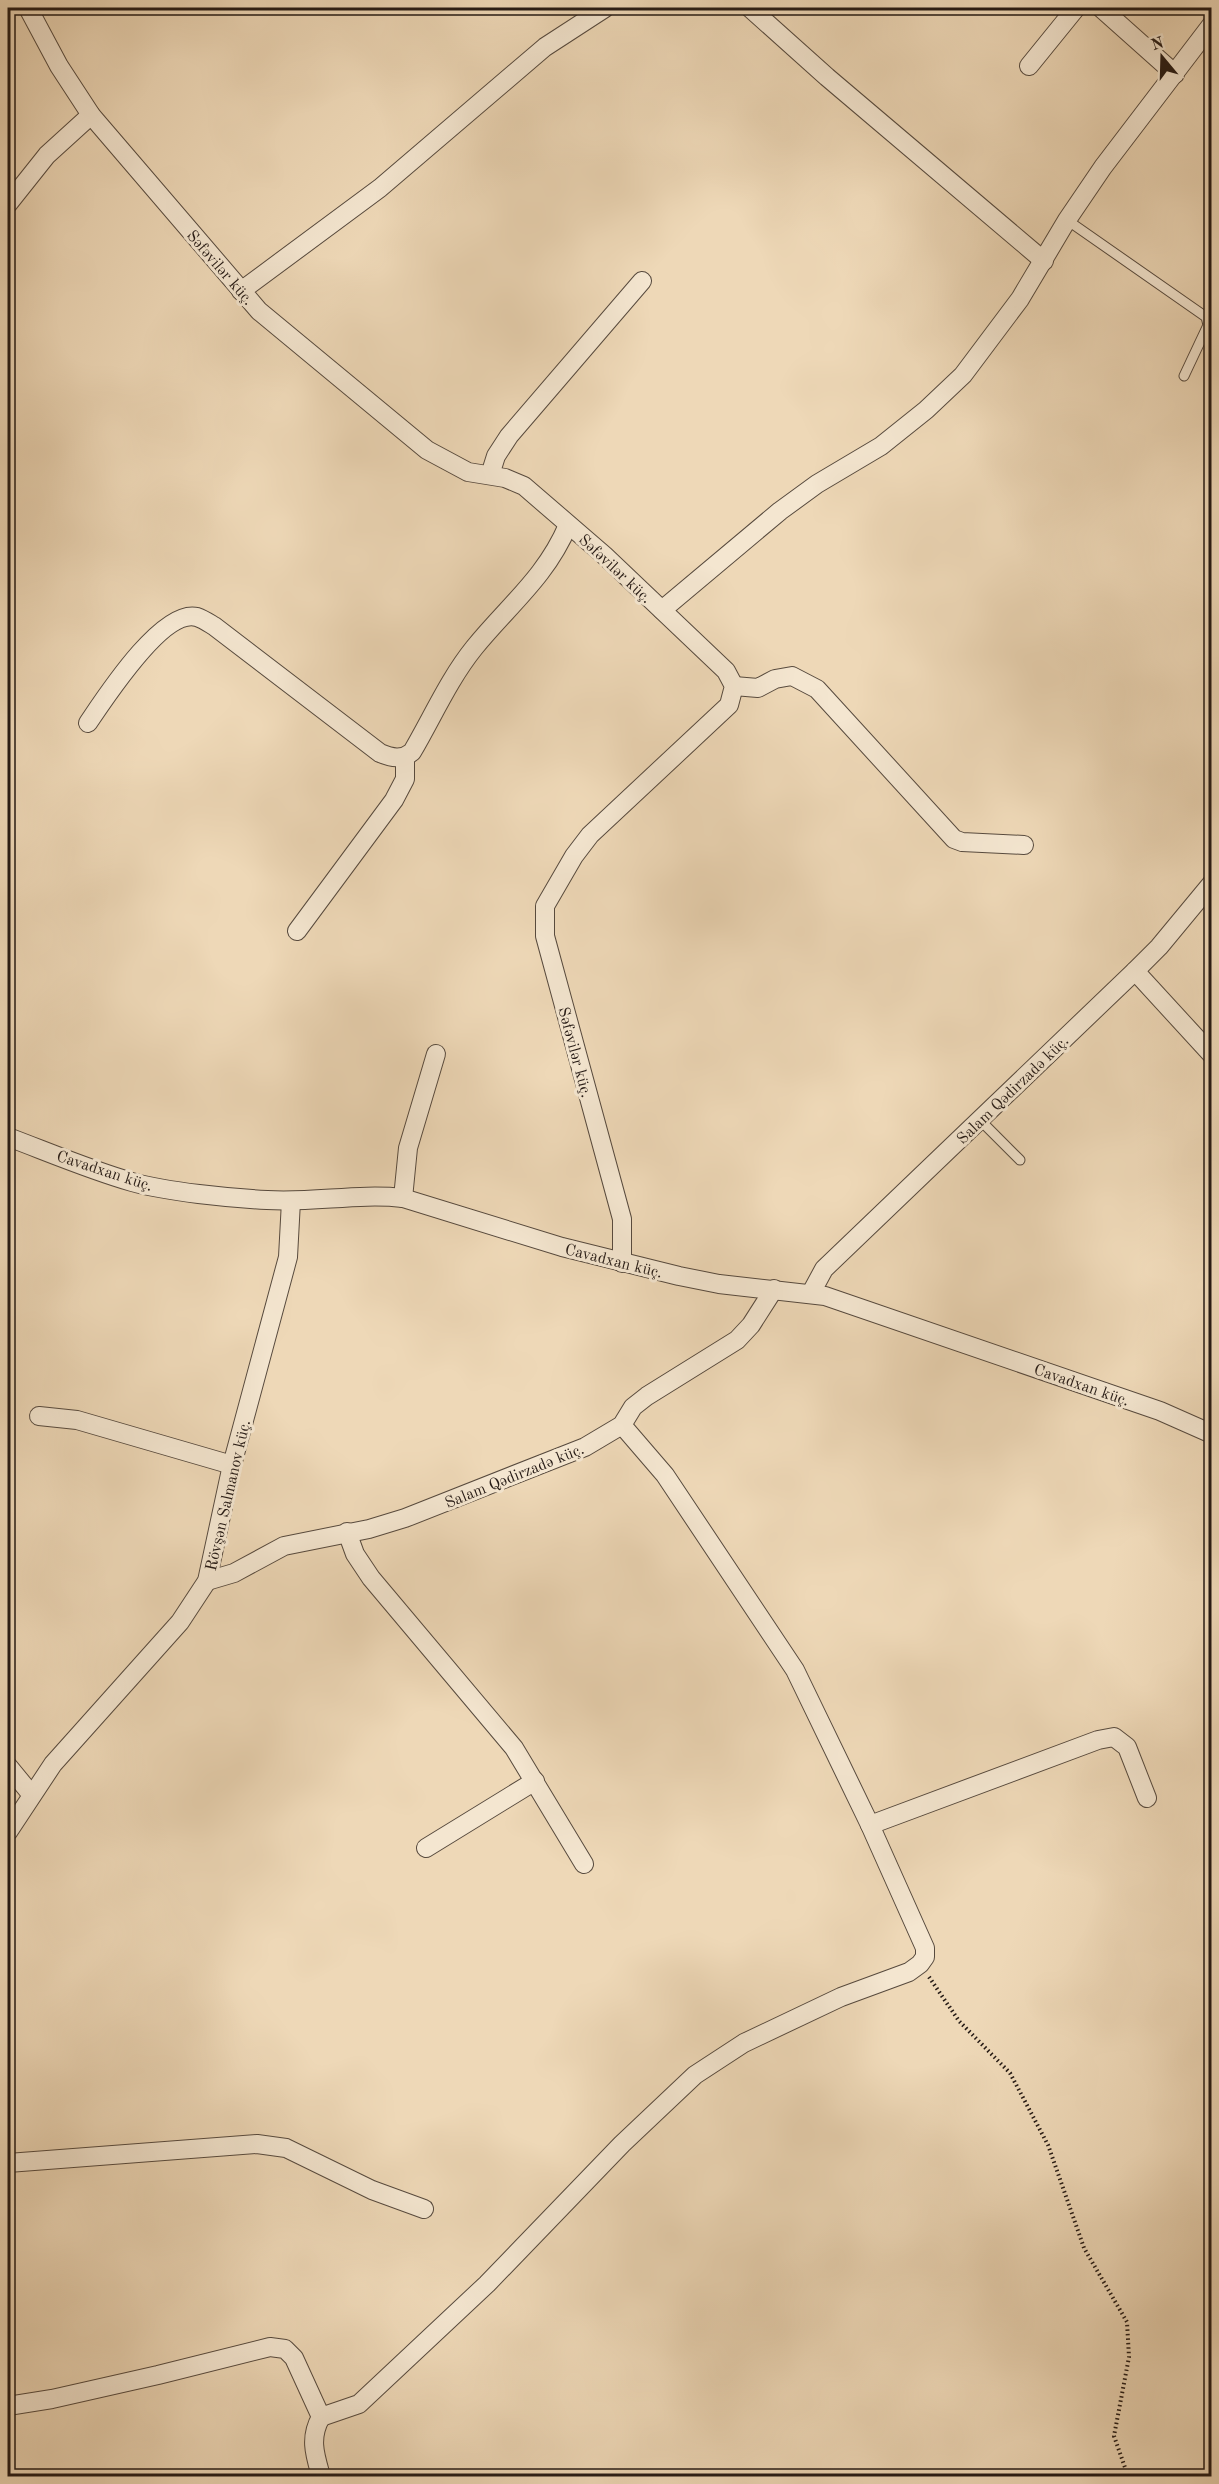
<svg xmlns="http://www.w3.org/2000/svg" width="1219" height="2484" font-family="'Old Standard TT',serif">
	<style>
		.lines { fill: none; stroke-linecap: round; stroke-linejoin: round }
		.lane-casing { stroke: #574a3e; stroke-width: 11 }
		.street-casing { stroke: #574a3e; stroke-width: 20 }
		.path { stroke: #251a15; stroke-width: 4; stroke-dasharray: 1.5 3; stroke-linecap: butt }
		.lane { stroke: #f4e6d0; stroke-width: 9 }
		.street { stroke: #f4e6d0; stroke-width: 18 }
		.labels { text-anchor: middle; stroke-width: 6; stroke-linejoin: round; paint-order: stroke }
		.street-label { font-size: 16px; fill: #251a15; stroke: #f4e6d0 }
	</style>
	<rect width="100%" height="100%" fill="#eed8b7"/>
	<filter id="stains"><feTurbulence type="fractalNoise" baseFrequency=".00333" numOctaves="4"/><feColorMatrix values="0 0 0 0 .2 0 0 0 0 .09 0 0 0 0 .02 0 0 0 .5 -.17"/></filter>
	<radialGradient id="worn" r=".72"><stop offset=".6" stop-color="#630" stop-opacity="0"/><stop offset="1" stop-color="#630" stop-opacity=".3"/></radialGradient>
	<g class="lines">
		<defs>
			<g id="lane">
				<polyline points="1067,220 1206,317 1208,325 1184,376"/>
				<polyline points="980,1120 1020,1160"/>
			</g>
			<g id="street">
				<polyline points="28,8 59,66 91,115 259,311 427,450 468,472 505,478 524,486 604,555 726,671 734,686 729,705 590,835 574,856 545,906 545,936 622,1219 622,1263"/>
				<polyline points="750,8 827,77 1044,261"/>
				<polyline points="1101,8 1175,74"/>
				<polyline points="1029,66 1076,8"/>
				<polyline points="8,204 47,155 91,115"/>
				<polyline points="241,291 380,188 545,47 605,8"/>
				<polyline points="490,475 496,456 509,436 642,281"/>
				<polyline points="662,610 780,511 817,484 881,446 926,410 963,375 1020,299 1067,220 1103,167 1212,24"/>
				<polyline points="734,686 758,688 775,679 792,676 817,689 954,839 962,842 1024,845"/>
				<path d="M88 723C105 698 163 608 197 617 203 619 209 623 214 626L380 753C392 758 402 760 412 752 432 718 449 679 474 648 509 605 546 577 568 525"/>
				<polyline points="297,931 394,800 405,779 405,757"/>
				<polyline points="1135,971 1212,1055"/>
				<path d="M8 1137C48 1152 90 1170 132 1182 168 1192 229 1198 267 1200 313 1203 358 1193 403 1198L562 1247 679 1276 719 1284 825 1296 1160 1411 1212 1434"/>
				<polyline points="403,1198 408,1148 436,1054"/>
				<polyline points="811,1293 824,1269 1135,971 1159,947 1212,883"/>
				<polyline points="39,1416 77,1420 232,1465"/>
				<polyline points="347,1532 355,1554 371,1578 514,1748 584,1864"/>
				<polyline points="207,1581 234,1573 284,1546 369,1529 405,1518 585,1447 622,1425 633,1407 647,1396 737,1340 751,1325 774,1289"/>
				<polyline points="8,1766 31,1794"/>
				<polyline points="870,1825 1098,1740 1114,1737 1127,1747 1147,1798"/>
				<polyline points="8,1832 53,1764 180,1622 207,1581 232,1465 288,1257 291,1201"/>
				<polyline points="426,1848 535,1781"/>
				<polyline points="8,2163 257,2144 286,2148 372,2190 424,2209"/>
				<polyline points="8,2406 52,2399 158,2375 270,2347 285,2349 294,2358 321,2417 359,2404 487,2284 622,2144 695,2075 744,2043 841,1997 909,1972 920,1964 925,1957 925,1948 870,1825 795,1670 665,1475 622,1425"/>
				<path d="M321 2417C309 2438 315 2455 321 2476"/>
			</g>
		</defs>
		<use href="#lane" class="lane-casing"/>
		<use href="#street" class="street-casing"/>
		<polyline class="path" points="929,1977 959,2021 1010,2073 1048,2145 1084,2248 1127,2322 1129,2357 1114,2436 1128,2476"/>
		<use href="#lane" class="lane"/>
		<use href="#street" class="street"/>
	</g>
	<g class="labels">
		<g class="street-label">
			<text transform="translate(221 267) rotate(49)" y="6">Səfəvilər küç.</text>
			<text transform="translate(616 568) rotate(43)" y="6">Səfəvilər küç.</text>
			<text transform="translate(576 1052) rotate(75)" y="6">Səfəvilər küç.</text>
			<text transform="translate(1012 1089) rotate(-44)" y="6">Salam Qədirzadə küç.</text>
			<text transform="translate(105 1170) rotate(18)" y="6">Cavadxan küç.</text>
			<text transform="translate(614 1260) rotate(14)" y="6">Cavadxan küç.</text>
			<text transform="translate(1082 1384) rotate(19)" y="6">Cavadxan küç.</text>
			<text transform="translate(514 1475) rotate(-22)" y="6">Salam Qədirzadə küç.</text>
			<text transform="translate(227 1495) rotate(-77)" y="6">Rövşən Salmanov küç.</text>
		</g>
	</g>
	<rect width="1219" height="2484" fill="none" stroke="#eed8b7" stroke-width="30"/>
	<rect x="9" y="9" width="1201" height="2466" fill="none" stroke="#251a15" stroke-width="3"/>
	<rect x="15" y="15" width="1189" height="2454" fill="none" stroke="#251a15" stroke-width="1.5"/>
	<g transform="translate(1162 57) rotate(341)" stroke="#f4e6d0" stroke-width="4.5" paint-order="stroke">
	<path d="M0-4.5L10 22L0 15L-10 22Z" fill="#251a15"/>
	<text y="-9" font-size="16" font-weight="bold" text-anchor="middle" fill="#251a15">N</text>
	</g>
	<rect width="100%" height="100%" filter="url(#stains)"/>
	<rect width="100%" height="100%" fill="url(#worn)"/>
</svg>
